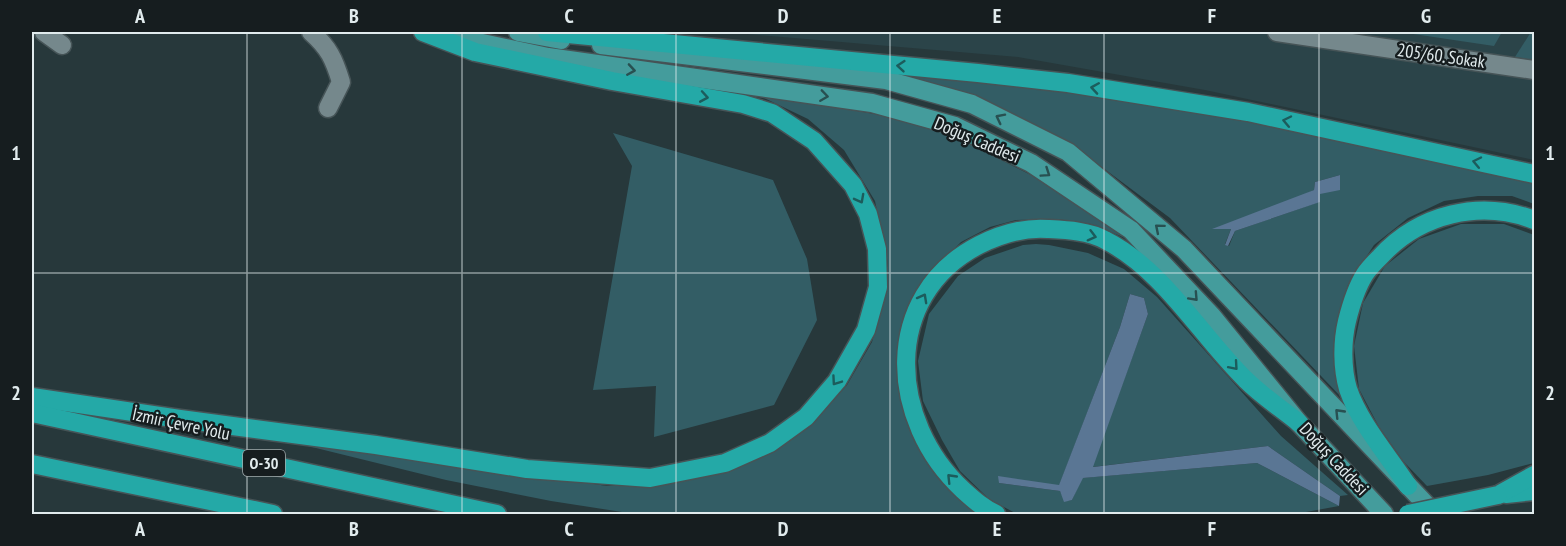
<svg xmlns="http://www.w3.org/2000/svg" width="1566" height="546" font-family="'PT Sans Narrow',sans-serif">
	<style>
		.built { fill: #2b4449 }
		.green { fill: #335d65; fill-rule: evenodd }
		.water { fill: #5a7694 }
		.lines { fill: none; stroke-linecap: round; stroke-linejoin: round }
		.minor-casing { stroke: #465457; stroke-width: 21 }
		.major-casing { stroke: #465457; stroke-width: 21 }
		.highway-casing { stroke: #465457; stroke-width: 21 }
		.minor { stroke: #75888c; stroke-width: 18 }
		.major { stroke: #449c9c; stroke-width: 18 }
		.highway { stroke: #24a9a7; stroke-width: 18 }
		.highway-bridge-casing { stroke: #465457; stroke-width: 21; stroke-linecap: butt }
		.highway-bridge { stroke: #24a9a7; stroke-width: 18 }
		.oneway { stroke: #1c5c5c }
		.oneway2 { stroke: #285051 }
		.grid { fill: none; stroke: #e1ebed; stroke-width: 1.5; stroke-opacity: 0.55 }
		.labels { text-anchor: middle; stroke-width: 5; stroke-linejoin: round; paint-order: stroke }
		.shield { fill: #161d1f; stroke: #a4adaf; stroke-width: 1.5 }
		.shield-label { font-size: 16px; font-weight: bold; fill: #e1ebed }
		.street-label { font-size: 18px; fill: #e1ebed; stroke: #161d1f }
		.neatline { fill: none; stroke: #e1ebed; stroke-width: 2 }
		.grid-label { font-size: 20px; text-anchor: middle; font-weight: bold; fill: #e1ebed }
	</style>
	<rect width="100%" height="100%" fill="#27383b"/>
	<polygon class="built" points="724,32 1534,32 1534,160 1205,90 1018,57"/>
	<g class="green">
		<polygon points="1400,32 1502,32 1494,46"/>
		<polygon points="1531,32 1534,32 1534,60 1515,57"/>
		<path d="M891 73 1072 91 1226 115 1534 183V204L1512 196H1478L1444 201 1408 218 1374 245 1348 285 1338 324 1343 399 1170 218 1071 144ZM1340 175 1319 194V202L1235 231 1229 246 1225 244 1231 229 1314 190 1315 182Z"/>
		<polygon points="756,94 928,123 1041,180 1104,218 1123,237 1091,224 1057,219 1016,220 990,227 961,242 929,274 905,319 910,424 985,514 635,514 551,501 446,480 255,433 607,486 672,483 744,464 810,426 847,385 872,342 888,288 888,263 875,201 844,150 808,119"/>
		<polygon points="613,133 773,180 807,259 817,320 774,405 654,437 656,386 593,390 632,166"/>
		<polygon points="1461,224 1504,224 1534,235 1534,463 1488,475 1427,486 1403,461 1379,427 1359,389 1354,346 1363,303 1385,266 1419,239"/>
		<polygon points="1036,244 1049,245 1088,253 1124,269 1157,297 1281,436 1348,495 1340,496 1268,446 1092,467 1148,314 1144,298 1130,294 1120,327 1059,486 999,477 999,483 1060,491 1065,501 1072,500 1082,478 1257,463 1339,506 1295,514 1017,514 989,499 960,471 942,440 923,401 918,361 929,314 958,276 985,258 1023,245"/>
	</g>
	<g class="water">
		<polygon points="1340,175 1340,190 1320,194 1320,202 1235,231 1228,246 1225,245 1231,229 1212,229 1314,190 1315,182"/>
		<polygon points="1130,294 1144,298 1148,314 1093,467 1268,446 1340,496 1339,506 1257,463 1083,478 1072,500 1064,502 1060,491 999,483 998,476 1059,485 1120,327"/>
	</g>
	<g class="lines">
		<defs>
			<g id="minor">
				<polyline points="44,32 62,45"/>
				<path d="M311 32C329 48 334 59 341 82L328 108"/>
				<polyline points="1277,32 1534,70"/>
			</g>
			<g id="major">
				<polyline points="518,32 561,40"/>
				<polyline points="445,35 548,57 872,103 955,126 1031,163 1131,230 1212,316 1299,423 1384,514"/>
				<polyline points="601,45 886,80 972,104 1068,152 1184,249 1435,514"/>
			</g>
			<g id="highway">
				<polyline points="547,32 978,73 1068,83 1248,112 1534,174"/>
				<polyline points="32,397 180,419 376,445 527,469 650,478 725,463 770,443 806,417 837,381 866,330 878,287 877,249 868,214 853,185 814,141 772,113 743,104 612,81 475,52 423,32"/>
				<polyline points="32,413 497,514"/>
				<polyline points="32,464 273,514"/>
				<path d="M1408 486C1388 455 1360 424 1348 389 1342 368 1342 342 1347 321 1351 305 1356 288 1365 274 1369 268 1375 262 1380 257 1419 214 1480 199 1534 220"/>
				<polyline points="1506,494 1534,491"/>
				<polyline points="1498,495 1534,475"/>
				<path d="M996 514C983 508 974 500 963 490 889 422 880 296 979 245 1001 234 1023 227 1048 229 1067 230 1089 231 1105 240 1164 270 1200 335 1246 380 1262 396 1282 409 1299 423"/>
			</g>
		</defs>
		<use href="#minor" class="minor-casing"/>
		<use href="#major" class="major-casing"/>
		<use href="#highway" class="highway-casing"/>
		<use href="#minor" class="minor"/>
		<use href="#major" class="major"/>
		<use href="#highway" class="highway"/>
		<defs>
			<polyline id="highway-bridge" points="1408,514 1498,495"/>
		</defs>
		<use href="#highway-bridge" class="highway-bridge-casing"/>
		<use href="#highway-bridge" class="highway-bridge"/>
	</g>
	<defs><path id="oneway-chevron" d="M-2-3.5L2.5 0L-2 3.5" fill="none" stroke-width="1.6" stroke-linecap="round" stroke-linejoin="round" transform="scale(1.5)"/></defs>
	<g class="oneway">
		<use href="#oneway-chevron" transform="translate(901 66) rotate(-175)"/>
		<use href="#oneway-chevron" transform="translate(1095 88) rotate(-171)"/>
		<use href="#oneway-chevron" transform="translate(704 97) rotate(10)"/>
		<use href="#oneway-chevron" transform="translate(1287 121) rotate(-168)"/>
		<use href="#oneway-chevron" transform="translate(1477 162) rotate(-168)"/>
		<use href="#oneway-chevron" transform="translate(860 199) rotate(62)"/>
		<use href="#oneway-chevron" transform="translate(1092 236) rotate(15)"/>
		<use href="#oneway-chevron" transform="translate(923 298) rotate(-61)"/>
		<use href="#oneway-chevron" transform="translate(1234 366) rotate(49)"/>
		<use href="#oneway-chevron" transform="translate(836 381) rotate(125)"/>
		<use href="#oneway-chevron" transform="translate(951 478) rotate(-134)"/>
	</g>
	<g class="oneway2">
		<use href="#oneway-chevron" transform="translate(631 70) rotate(9)"/>
		<use href="#oneway-chevron" transform="translate(824 96) rotate(8)"/>
		<use href="#oneway-chevron" transform="translate(1000 118) rotate(-153)"/>
		<use href="#oneway-chevron" transform="translate(1046 173) rotate(34)"/>
		<use href="#oneway-chevron" transform="translate(1159 228) rotate(-140)"/>
		<use href="#oneway-chevron" transform="translate(1194 297) rotate(47)"/>
		<use href="#oneway-chevron" transform="translate(1339 413) rotate(-134)"/>
	</g>
	<path class="grid" d="M247 32V514M462 32V514M676 32V514M890 32V514M1104 32V514M1319 32V514M32 273H1534"/>
	<g class="labels">
		<rect class="shield" x="243" y="450" width="42" height="26" rx="4.5"/>
		<g class="shield-label">
			<text x="264" y="469">O-30</text>
		</g>
		<g class="street-label">
			<text transform="translate(1441 56) rotate(8)" y="6">205/60. Sokak</text>
			<text transform="translate(977 140) rotate(23)" y="6">Doğuş Caddesi</text>
			<text transform="translate(181 424) rotate(12)" y="6">İzmir Çevre Yolu</text>
			<text transform="translate(1334 459) rotate(47)" y="6">Doğuş Caddesi</text>
		</g>
	</g>
	<rect width="1566" height="546" fill="none" stroke="#161d1f" stroke-width="66"/>
	<rect x="33" y="33" width="1500" height="480" class="neatline"/>
	<g class="grid-label">
		<text x="140" y="23">A</text>
		<text x="354" y="23">B</text>
		<text x="569" y="23">C</text>
		<text x="783" y="23">D</text>
		<text x="997" y="23">E</text>
		<text x="1212" y="23">F</text>
		<text x="1426" y="23">G</text>
		<text x="16" y="160">1</text>
		<text x="1550" y="160">1</text>
		<text x="16" y="400">2</text>
		<text x="1550" y="400">2</text>
		<text x="140" y="536">A</text>
		<text x="354" y="536">B</text>
		<text x="569" y="536">C</text>
		<text x="783" y="536">D</text>
		<text x="997" y="536">E</text>
		<text x="1212" y="536">F</text>
		<text x="1426" y="536">G</text>
	</g>
</svg>
